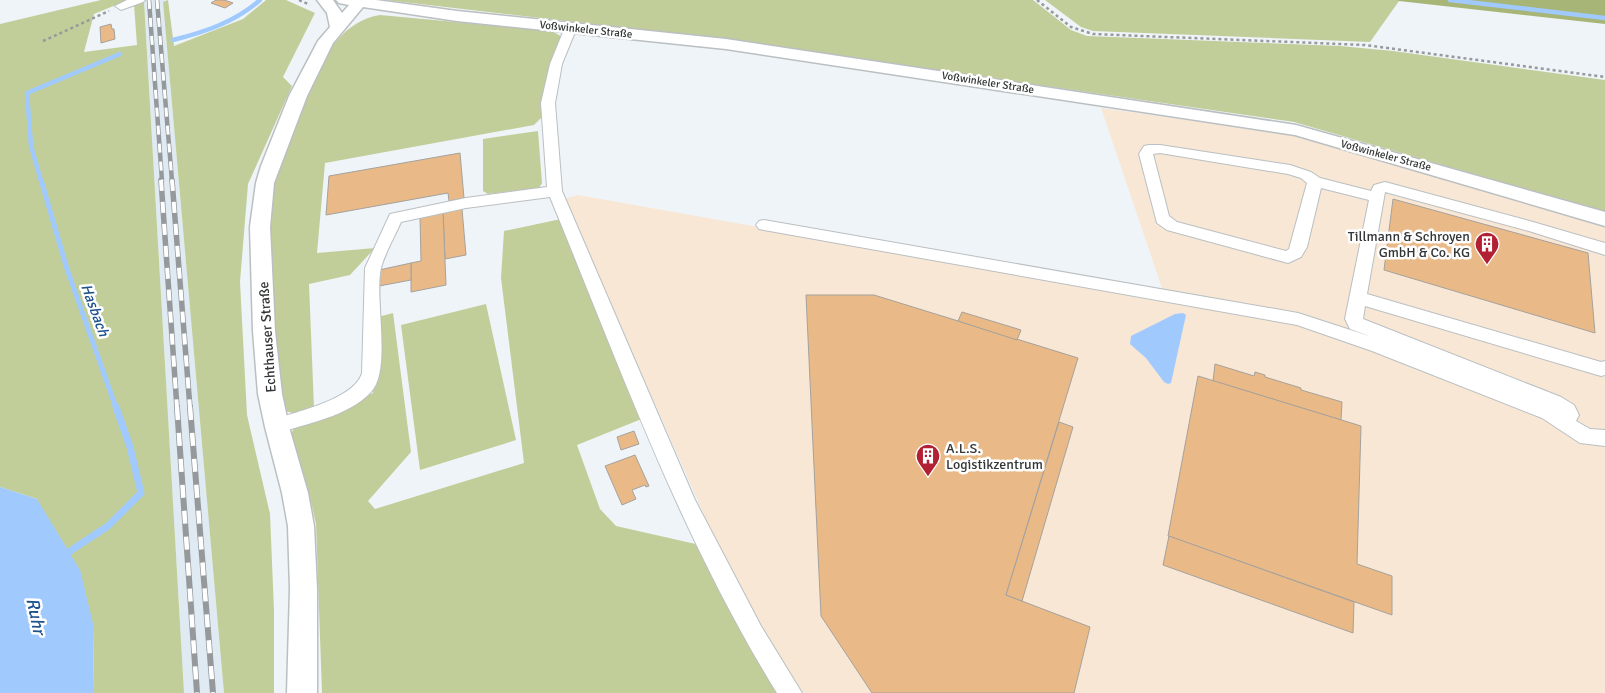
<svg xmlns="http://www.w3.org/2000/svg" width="1605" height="693" font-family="Signika,sans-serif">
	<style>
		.industrial { fill: #f7e7d4 }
		.built { fill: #dfeaf3 }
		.green { fill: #c1ce99 }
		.forest { fill: #a7b577 }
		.water { fill: #a0cafe }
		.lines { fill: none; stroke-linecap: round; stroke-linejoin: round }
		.stream-far2 { stroke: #a0cafe; stroke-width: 4.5 }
		.stream-far1 { stroke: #a0cafe; stroke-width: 5 }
		.stream { stroke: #a0cafe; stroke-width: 7 }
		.building { fill: #e9ba87; stroke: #a5a19d }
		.minor-casing { stroke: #babfc2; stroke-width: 2 }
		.major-casing { stroke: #babfc2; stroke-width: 3 }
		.path { stroke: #969a9d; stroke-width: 2.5; stroke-dasharray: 3 3; stroke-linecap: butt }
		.minor { fill: #fff; fill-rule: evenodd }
		.major { fill: #fff; fill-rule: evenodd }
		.rail-far2-casing { stroke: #95999b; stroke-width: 4.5 }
		.rail-far1-casing { stroke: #95999b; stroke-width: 5.5 }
		.rail-casing { stroke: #95999b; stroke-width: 6 }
		.rail-far2 { stroke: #fff; stroke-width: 3; stroke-dasharray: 9; stroke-linecap: butt }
		.rail-far1 { stroke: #fff; stroke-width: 4; stroke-dasharray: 11; stroke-linecap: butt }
		.rail { stroke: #fff; stroke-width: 4.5; stroke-dasharray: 13; stroke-linecap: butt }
		.labels { text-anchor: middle; stroke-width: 5; stroke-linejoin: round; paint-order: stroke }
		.far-street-label { font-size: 11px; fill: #333536; stroke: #fff }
		.poi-label { font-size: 14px; fill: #333536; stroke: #fff; text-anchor: end }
		.street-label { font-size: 14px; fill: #333536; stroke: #fff }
		.water-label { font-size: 15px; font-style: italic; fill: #1d528f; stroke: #fff }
		.near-water-label { font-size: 18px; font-style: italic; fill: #1d528f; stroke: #fff }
	</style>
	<rect width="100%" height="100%" fill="#eff4f8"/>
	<polygon class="industrial" points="1101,108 1295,135 1605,227 1605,693 800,693 762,632 721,553 564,199 578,195 1301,323 1400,350 1309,316 1163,291"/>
	<polygon class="built" points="144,0 168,0 163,2 224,693 184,693"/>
	<g class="green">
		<polygon points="101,0 128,0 94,14 84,52 137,45 134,5 144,1 184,693 93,693 94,628 37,499 0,487 0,24"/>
		<polygon points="168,0 174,46 243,19 266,0 286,0 315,13 283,77 292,86 248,184 240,282 247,415 270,514 274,611 274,693 224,693 163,2"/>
		<polygon points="385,0 1033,0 1071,30 1087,36 1340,46 1393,51 1605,80 1605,212 1294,122 721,39"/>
		<polygon points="1045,0 1395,0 1399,1 1370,42 1093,31 1081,27"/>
		<path d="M380 15 552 31 562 37 546 113 534 125 325 163 317 253 375 248 350 275 309 284 314 408C303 412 295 416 284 410 278 353 271 297 271 240 271 214 271 189 277 164 283 141 301 108 311 84 324 54 345 20 380 15Z"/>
		<polygon points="538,131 542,183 539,188 488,194 483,191 483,139"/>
		<polygon points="561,219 644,418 577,445 600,509 616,526 700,545 782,693 322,693 316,524 307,485 292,439 291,434 295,426 373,393 374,318 393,313 411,452 368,501 375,509 524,463 501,278 504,231"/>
		<polygon points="486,304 516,440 420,470 401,325"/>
	</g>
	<polygon class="forest" points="1395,0 1605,0 1605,24 1399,1"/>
	<g class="water">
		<polygon points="1183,313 1186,315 1171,383 1168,384 1164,382 1146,358 1130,344 1131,336 1175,314"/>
		<polygon points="0,487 37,499 80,570 94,628 93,693 0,693"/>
	</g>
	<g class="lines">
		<g class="stream-far2">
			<polyline points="1450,0 1605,18"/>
			<path d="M173 40C205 32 235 22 260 0"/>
			<polyline points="41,181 31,146 27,93 120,54"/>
		</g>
		<polyline class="stream-far1" points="41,180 67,269 116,408"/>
		<polyline class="stream" points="64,555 108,526 141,493 130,447 116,407"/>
	</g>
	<g class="building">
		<polygon points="216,0 224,0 233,3 225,8 211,3"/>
		<polygon points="111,24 112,29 114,29 115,39 101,43 100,27"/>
		<polygon points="460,153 464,198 449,201 448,193 326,215 329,176"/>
		<polygon points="1393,199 1588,253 1595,333 1384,270"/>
		<polygon points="462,209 466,255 445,259 443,212"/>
		<polygon points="443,212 446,285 411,292 411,263 421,261 420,217"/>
		<polygon points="411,263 411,280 379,286 379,270"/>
		<polygon points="806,295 874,295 1078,358 1006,595 1090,627 1074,693 872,693 821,616"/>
		<polygon points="962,312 1021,330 1017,340 958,321"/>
		<polygon points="1215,364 1254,376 1255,372 1265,375 1265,377 1301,388 1301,390 1342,402 1341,420 1213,381"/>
		<polygon points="1198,376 1361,426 1357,564 1392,576 1392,615 1168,536"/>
		<polygon points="1059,422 1073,427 1022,601 1006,595"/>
		<polygon points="634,431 639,444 621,450 617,437"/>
		<polygon points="635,455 649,486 646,487 645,485 632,490 636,499 622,505 605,466"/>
		<polygon points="1169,536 1354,602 1353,633 1163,565"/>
	</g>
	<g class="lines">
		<defs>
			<g id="minor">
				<polygon points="127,0 145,0 143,2 121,10 115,6"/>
				<path d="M571 23 577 27 562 64 555 103 562 191 695 500 761 626 802 693H777C681 538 619 365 550 197L466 208 401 222C395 236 385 253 381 268 374 298 392 370 371 392 348 417 306 423 276 434L269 431 267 426 269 421C294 412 354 400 362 373L365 268 390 214 466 198 547 187 541 103 550 64 565 27Z"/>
				<path d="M1149 145H1160L1290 165 1311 172 1320 178 1371 191 1374 185 1385 182 1533 222 1605 243V255L1529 231 1385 192 1367 294 1601 362 1605 361V375L1601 376 1365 306 1363 319 1561 397 1574 405 1579 415 1576 421 1590 429 1605 430V446L1580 443 1542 418 1372 351 1297 325 764 230 759 229 756 225 759 221 764 220 1298 313 1372 337 1350 329 1345 319 1369 200 1321 188 1307 247 1301 257 1288 263 1167 230 1157 223 1139 154 1144 146ZM1160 153 1288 174 1301 178 1307 183 1289 249 1286 251 1177 222 1169 216 1153 154Z"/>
			</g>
			<polygon id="major" points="317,0 333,0 342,13 349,5 339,3 336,0 376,0 457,11 726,39 1296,125 1605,212 1605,226 1295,135 726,49 457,21 363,7 333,43 307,96 274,183 270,227 275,331 282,394 289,427 308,493 314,526 317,589 317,693 287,693 290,589 288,526 282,493 265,427 258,394 253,331 250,227 256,183 261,166 289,96 318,41 330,27 327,13"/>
		</defs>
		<use href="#minor" class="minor-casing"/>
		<use href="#major" class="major-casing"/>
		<g class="path">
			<polyline points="299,0 310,5"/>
			<polyline points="1037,0 1071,27 1093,34 1365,45 1605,77"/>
			<polyline points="43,41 109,11"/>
		</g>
		<use href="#minor" class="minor"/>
		<use href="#major" class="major"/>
		<defs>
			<g id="rail-far2">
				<polyline points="149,0 162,181"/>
				<polyline points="157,0 172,181"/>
			</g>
			<g id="rail-far1">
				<polyline points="161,180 177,408"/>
				<polyline points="172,180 190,408"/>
			</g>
			<g id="rail">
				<polyline points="177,407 197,693"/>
				<polyline points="190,407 213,693"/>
			</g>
		</defs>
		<use href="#rail-far2" class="rail-far2-casing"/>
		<use href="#rail-far1" class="rail-far1-casing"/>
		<use href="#rail" class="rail-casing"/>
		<use href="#rail-far2" class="rail-far2"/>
		<use href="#rail-far1" class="rail-far1"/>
		<use href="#rail" class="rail"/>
	</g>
	<defs>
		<symbol id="building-pin" viewBox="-11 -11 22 30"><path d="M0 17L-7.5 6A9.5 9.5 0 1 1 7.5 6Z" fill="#b22034" stroke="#fff"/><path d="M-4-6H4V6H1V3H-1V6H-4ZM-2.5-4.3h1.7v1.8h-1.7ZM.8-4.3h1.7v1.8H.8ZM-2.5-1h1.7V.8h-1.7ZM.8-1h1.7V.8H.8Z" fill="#fff"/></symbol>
	</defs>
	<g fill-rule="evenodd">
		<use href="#building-pin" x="1473" y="230" width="28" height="38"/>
		<use href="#building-pin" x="914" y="442" width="28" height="38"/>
	</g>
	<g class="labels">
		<g class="far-street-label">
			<text transform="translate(586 29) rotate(6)" y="4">Voßwinkeler Straße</text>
			<text transform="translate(988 82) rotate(9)" y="4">Voßwinkeler Straße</text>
			<text transform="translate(1386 155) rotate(15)" y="4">Voßwinkeler Straße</text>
		</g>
		<g class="poi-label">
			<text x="1470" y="241">Tillmann &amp; Schroyen<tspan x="1470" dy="16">GmbH &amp; Co. KG</tspan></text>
			<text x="946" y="453" text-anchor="start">A.L.S.<tspan x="946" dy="16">Logistikzentrum</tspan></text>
		</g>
		<g class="street-label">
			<text transform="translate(267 337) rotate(-94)" y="5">Echthauser Straße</text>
		</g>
		<g class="water-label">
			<text transform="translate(95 310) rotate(70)" y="5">Hasbach</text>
		</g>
		<g class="near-water-label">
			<text transform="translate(36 616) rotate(78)" y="6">Ruhr</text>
		</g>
	</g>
</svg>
